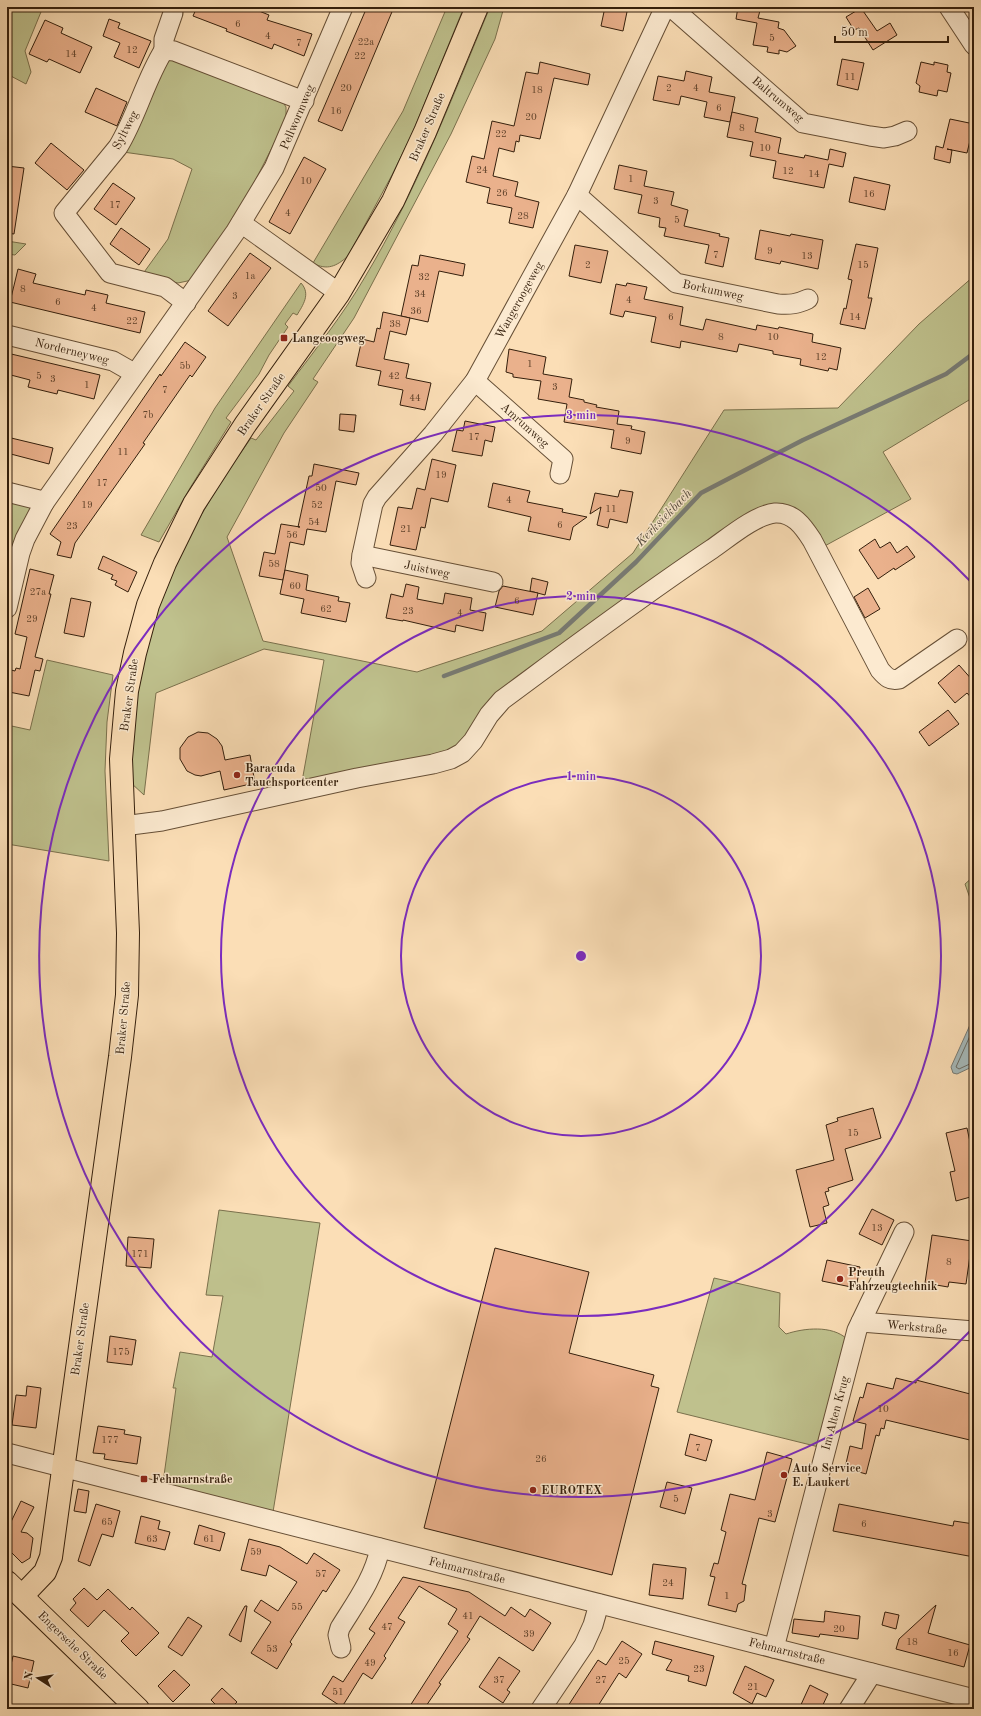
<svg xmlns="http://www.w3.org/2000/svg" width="981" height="1716" font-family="'Old Standard TT',serif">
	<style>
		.green { fill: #bfc18d; stroke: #7a704c }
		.water { fill: #a5b9ba; stroke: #787b74 }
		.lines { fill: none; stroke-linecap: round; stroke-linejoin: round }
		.shore { stroke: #6c6c63; stroke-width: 1 }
		.stream { stroke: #787b74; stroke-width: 4.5 }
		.building { fill: #eab18c; stroke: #341f0c }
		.minor-casing { stroke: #664f36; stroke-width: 21 }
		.major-casing { stroke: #341f0c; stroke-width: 24 }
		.minor { stroke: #fcead0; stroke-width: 19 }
		.major { stroke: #fbdeb6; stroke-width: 22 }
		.ring { fill: none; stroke: #7b2cbf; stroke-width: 2 }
		.poi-dot { fill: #8f2418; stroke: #fcead0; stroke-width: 1.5 }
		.labels { text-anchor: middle; stroke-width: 3; stroke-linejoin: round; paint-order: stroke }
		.number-label { font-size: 10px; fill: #62442c }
		.street-label { font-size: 12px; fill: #341f0c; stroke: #fcead0 }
		.poi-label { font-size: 12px; font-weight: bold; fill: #341f0c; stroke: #fcead0; text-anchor: start }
		.water-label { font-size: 13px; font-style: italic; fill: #564d40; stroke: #fcead0 }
		.centre { fill: #7b2cbf; stroke: #fcead0; stroke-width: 2 }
		.ring-label { font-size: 12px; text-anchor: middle; font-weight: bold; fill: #7b2cbf; stroke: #fcead0; stroke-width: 3; stroke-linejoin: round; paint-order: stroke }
	</style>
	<rect width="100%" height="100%" fill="#fbdeb6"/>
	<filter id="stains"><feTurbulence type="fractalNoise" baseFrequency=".005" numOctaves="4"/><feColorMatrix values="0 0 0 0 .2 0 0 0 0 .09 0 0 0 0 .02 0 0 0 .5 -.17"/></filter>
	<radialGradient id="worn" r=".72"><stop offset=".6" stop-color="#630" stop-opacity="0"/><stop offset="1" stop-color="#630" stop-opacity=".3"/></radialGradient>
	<g class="green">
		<polygon points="7,7 43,7 25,51 31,72 26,84 7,74"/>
		<path d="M447 7H464L412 134 392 175 348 256C337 266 327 271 313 263L403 111Z"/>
		<path d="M490 7H504L495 39 451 134 354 318 313 379 318 382 284 433 227 537 263 641 417 672 542 631 633 553 724 410 838 408 919 324 974 276V397L883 452 911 499 821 548 773 511 500 697 460 748 301 787 324 660 264 649 156 693 144 795 130 782 136 693 160 598 188 537 224 477 251 438 256 440 294 391 288 386C315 350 343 315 365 277 416 192 452 98 490 7Z"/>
		<polygon points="174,58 281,99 286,107 286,120 255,181 218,245 192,280 178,283 142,275 168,239 192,169 173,159 123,152 161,65"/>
		<polygon points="7,241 26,244 15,255 7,254"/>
		<path d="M301 283C311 294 303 305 297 315L293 313 285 324 288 327 269 355 259 374 226 418 231 422 190 488 159 542 141 535 215 408Z"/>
		<polygon points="7,497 27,502 31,512 7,567"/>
		<polygon points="47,660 113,675 107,722 105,771 109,861 7,844 7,725 30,730"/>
		<polygon points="974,876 974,899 971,901 965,884"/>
		<polygon points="219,1210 320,1223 273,1512 163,1483 176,1388 173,1388 180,1352 212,1357 223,1296 206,1295"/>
		<path d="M714 1278 780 1293 779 1327 786 1334C804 1328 832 1325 847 1339L819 1447 677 1412Z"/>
	</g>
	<polygon class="water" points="974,1016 974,1066 957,1074 953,1073 951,1067"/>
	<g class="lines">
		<polyline class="shore" points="974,1027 956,1067 959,1069 974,1062"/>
		<polyline class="stream" points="444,676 559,633 636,562 701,493 803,440 946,374 974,353"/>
	</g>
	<g class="building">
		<polygon points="197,7 249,7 269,15 267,20 312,34 304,56 274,44 272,49 226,31 227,29 193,16"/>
		<polygon points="367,7 394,7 342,131 318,121"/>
		<polygon points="605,7 628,7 623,31 601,26"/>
		<polygon points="738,7 761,7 758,18 779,22 778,28 784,30 796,46 787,52 779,50 779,54 767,52 768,47 753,45 757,23 736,19"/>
		<polygon points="861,8 877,31 890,23 897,35 873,50 859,28 854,30 846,17"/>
		<polygon points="109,19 120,23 118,28 151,41 139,68 114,57 120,43 103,36"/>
		<polygon points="45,20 63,28 61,33 92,47 80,73 49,59 47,62 29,54"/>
		<polygon points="842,59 864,63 858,90 837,85"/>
		<polygon points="540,62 590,74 588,85 554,78 540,139 520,135 519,142 516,141 514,152 499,148 493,176 518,182 515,196 539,202 533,228 509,223 512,208 487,203 490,188 466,182 472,156 484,159 492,121 514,126 526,72 538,74"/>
		<polygon points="921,62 934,65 934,62 948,65 947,72 951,73 947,92 938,90 937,96 919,92 920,86 916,83"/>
		<polygon points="686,71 712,77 709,92 735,97 730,122 704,117 707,102 681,96 679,105 653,100 658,76 684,81"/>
		<polygon points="96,88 127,102 117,126 85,112"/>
		<polygon points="732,112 758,118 755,132 781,138 778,153 804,158 805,155 828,160 830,149 846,153 843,167 829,164 824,188 773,178 776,161 750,156 753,142 727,137"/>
		<polygon points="950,119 974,124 967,153 947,149 952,150 950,163 934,159 936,146 943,148"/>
		<polygon points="51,143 84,170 67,190 35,163"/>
		<polygon points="304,157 326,169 290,234 269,222"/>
		<polygon points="619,165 647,171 644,186 674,192 671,205 688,210 684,226 720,234 719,236 729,238 723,267 705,263 709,245 664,236 666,228 659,227 660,218 638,213 642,195 614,189"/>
		<polygon points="7,166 24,168 14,234 7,233"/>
		<polygon points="854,177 890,185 885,210 849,202"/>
		<polygon points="113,183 135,198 116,225 94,209"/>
		<polygon points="121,228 150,249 139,265 110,244"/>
		<polygon points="760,230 790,236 791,234 823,240 818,269 781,261 780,264 755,259"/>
		<polygon points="856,244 878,248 868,298 872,298 865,329 840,324 844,308 846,309 852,280 848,279"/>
		<polygon points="575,245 608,251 601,283 569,276"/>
		<polygon points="250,253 271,268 228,326 208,311"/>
		<polygon points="420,255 465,264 463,276 439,271 428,322 401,316 412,265 418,266"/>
		<polygon points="18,269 36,274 33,283 85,295 86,290 108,295 106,303 145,312 140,333 10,302"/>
		<polygon points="627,283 647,287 644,299 683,307 680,325 703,330 706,319 756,330 757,325 778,329 779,327 813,334 812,342 841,348 837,370 829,368 828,371 800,365 801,359 773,354 773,351 739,344 737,352 681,341 680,348 651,342 656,317 625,311 623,317 610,314 616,284 626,286"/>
		<polygon points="383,312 410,318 406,335 390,331 384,359 409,364 406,378 431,383 425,410 400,405 403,390 378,385 381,371 356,366 362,339 374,342 377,328 380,329"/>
		<polygon points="185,342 206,357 192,377 190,375 143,443 145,444 75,543 71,558 57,555 61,542 50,534 160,374 161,376"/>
		<polygon points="509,349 546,357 543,374 572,379 569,397 584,400 584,402 597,405 596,407 619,411 617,424 632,426 631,429 645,432 641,454 611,448 614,430 564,422 567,404 538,399 541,381 513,377 513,374 506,372"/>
		<polygon points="7,353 100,375 94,399 58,390 57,394 28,387 30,380 7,374"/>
		<polygon points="340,414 356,415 354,432 339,430"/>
		<polygon points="465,421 495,427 492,442 485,440 482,456 452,451 457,430 463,431"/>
		<polygon points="7,437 53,448 49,464 7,453"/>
		<polygon points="432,459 456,465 448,502 431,498 425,528 421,527 416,550 390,545 398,507 412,509 417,488 425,490"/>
		<polygon points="314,464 359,473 356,485 336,481 326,532 307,529 304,545 290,542 283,580 259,576 264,552 275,554 281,524 300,527 298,527 309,476 312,476"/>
		<polygon points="493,483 530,491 527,502 563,509 562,512 587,517 573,527 570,540 528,531 531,517 488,507"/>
		<polygon points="620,490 633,492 627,523 610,519 608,528 597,525 601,507 590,514 595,493 618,497"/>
		<polygon points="875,539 880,548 890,542 897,553 907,546 915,557 895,570 894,568 878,579 859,550"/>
		<polygon points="103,556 137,572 128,592 115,585 117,581 111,579 113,575 98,569"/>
		<polygon points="30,569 54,575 49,594 51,594 35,657 43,659 40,671 35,670 29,696 9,692 10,688 7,687 7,669 15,671 16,668 20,669 27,637 15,634"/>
		<polygon points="285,570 308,575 306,590 339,597 338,601 350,603 346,622 301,613 304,599 280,594"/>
		<polygon points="532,578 548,582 545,595 530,591"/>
		<polygon points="406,584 419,587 417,599 443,604 445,593 472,598 470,610 486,613 483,631 456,625 455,632 403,620 403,621 386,618 391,594 403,597"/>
		<polygon points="503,586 538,593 533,615 495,607 499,591"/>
		<polygon points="868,588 880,609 865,618 854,597"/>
		<polygon points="71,598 91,602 84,637 64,633"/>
		<polygon points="959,665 974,682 974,701 967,693 955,703 938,683"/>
		<polygon points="948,710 959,724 929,746 919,732"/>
		<polygon points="198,732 208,733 217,739 222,746 225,760 250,755 255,783 224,790 220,771 201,776 195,775 187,771 180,759 180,748 188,737"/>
		<polygon points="873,1108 881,1138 845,1149 853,1180 828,1188 829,1191 825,1192 829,1205 823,1207 827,1223 810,1227 796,1170 834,1160 826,1125 838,1121 837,1118"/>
		<polygon points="967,1128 974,1161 974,1196 956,1201 950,1172 955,1171 946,1133"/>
		<polygon points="872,1209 894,1220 882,1245 859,1234"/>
		<polygon points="932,1235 972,1241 966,1284 949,1282 948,1287 925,1283"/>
		<polygon points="128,1237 154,1239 151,1268 126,1266"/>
		<polygon points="495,1248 589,1272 569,1353 654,1375 651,1386 659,1388 612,1575 424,1528"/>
		<polygon points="827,1260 860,1267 856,1288 822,1281"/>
		<polygon points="110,1336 136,1340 132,1365 107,1362"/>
		<polygon points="896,1378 916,1383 916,1380 974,1395 974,1441 886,1420 884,1429 881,1428 879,1436 876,1435 866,1474 845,1468 850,1446 862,1449 866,1424 853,1421 860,1397 863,1398 867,1383 893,1389"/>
		<polygon points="27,1386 41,1388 36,1428 12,1425 16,1395 26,1396"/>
		<polygon points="98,1426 125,1430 124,1434 141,1437 137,1464 104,1459 105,1454 93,1453"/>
		<polygon points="690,1434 712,1440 706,1461 685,1455"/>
		<polygon points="767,1452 792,1459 775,1522 759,1518 742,1584 746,1585 744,1601 738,1604 736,1612 708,1605 715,1577 710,1576 714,1563 718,1564 726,1532 721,1530 730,1494 755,1500"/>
		<polygon points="667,1482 692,1488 685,1514 660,1507"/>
		<polygon points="78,1489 89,1491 86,1513 74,1511"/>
		<polygon points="21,1501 34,1507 21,1532 27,1533 33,1538 30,1558 22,1563 11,1552 7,1559 7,1542 10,1524"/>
		<polygon points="96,1504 120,1511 113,1537 102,1534 90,1566 78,1561"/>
		<polygon points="839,1504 953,1526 954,1521 974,1524 974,1557 833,1531"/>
		<polygon points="141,1516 160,1521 158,1529 170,1532 165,1550 135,1543"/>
		<polygon points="199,1525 225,1533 220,1551 194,1544"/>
		<polygon points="249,1539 280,1547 307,1564 314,1553 340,1570 326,1592 323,1590 290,1642 292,1644 277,1669 251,1653 271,1622 254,1611 261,1600 278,1611 297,1582 269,1565 266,1576 241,1570"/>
		<polygon points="653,1564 686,1568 683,1599 649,1595"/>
		<polygon points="403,1577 469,1592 505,1616 511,1607 525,1617 530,1609 551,1623 533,1651 480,1616 467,1637 470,1639 439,1683 441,1684 424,1709 408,1709 458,1631 448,1624 457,1609 419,1586 398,1618 405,1622 384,1656 386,1658 372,1679 363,1673 342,1707 322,1694 333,1676 343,1682 375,1633 369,1629"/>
		<polygon points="84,1588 97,1600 108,1589 130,1610 132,1607 159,1633 136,1656 121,1641 129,1633 104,1610 88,1627 70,1610 76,1603 73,1599"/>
		<polygon points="936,1605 928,1633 970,1645 964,1667 896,1649 899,1639"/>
		<polygon points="245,1606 247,1606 241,1642 229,1635"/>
		<polygon points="825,1611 860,1616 858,1639 820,1634 819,1637 792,1633 794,1619 824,1622"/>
		<polygon points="885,1612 899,1615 896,1629 882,1625"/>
		<polygon points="188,1617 202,1626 182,1656 168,1647"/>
		<polygon points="622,1641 642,1654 626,1678 619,1673 596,1709 566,1709 598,1660 606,1665"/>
		<polygon points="655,1641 714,1656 706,1686 688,1681 689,1676 666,1670 672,1660 652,1654"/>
		<polygon points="13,1656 34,1661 28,1688 7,1683 7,1669 10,1669"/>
		<polygon points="499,1657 520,1671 507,1690 510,1692 503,1703 479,1687"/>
		<polygon points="745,1666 774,1680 766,1697 757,1693 752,1704 733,1693"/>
		<polygon points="174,1670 190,1685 173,1702 158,1686"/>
		<polygon points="810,1685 828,1694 821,1709 799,1709"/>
		<polygon points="222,1688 237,1702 230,1709 216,1709 217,1706 211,1700"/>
	</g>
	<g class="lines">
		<defs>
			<g id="minor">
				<polyline points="671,7 803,123 870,136 884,138 895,136 907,131"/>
				<polyline points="949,7 974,45"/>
				<path d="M164 50C145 80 137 116 118 147L64 213 110 273 165 287 186 303"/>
				<polyline points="164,50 174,51 304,101"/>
				<polyline points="164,50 164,39 173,13"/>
				<path d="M577 195 676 283 778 304C790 305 797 304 808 299"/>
				<polyline points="241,223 339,293"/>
				<polyline points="7,335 113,361 134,373"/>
				<polyline points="475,381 563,459 560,474"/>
				<polyline points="7,492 39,500 44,503"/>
				<polyline points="362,555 493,582"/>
				<polyline points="366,578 361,563 362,555 373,504 377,497 433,434 475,381 577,195 665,7"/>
				<polyline points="7,608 20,553 25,539 44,503 236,231 274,168 343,7"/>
				<path d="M123 826 162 821 357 778 433 764 451 759 462 753 473 741 489 715 502 700C571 649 640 597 712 549 728 538 755 515 775 513 793 512 803 526 812 540L880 670C886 677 890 681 899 679L957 639"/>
				<polyline points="861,1322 974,1331"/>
				<polyline points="7,1453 974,1699"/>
				<path d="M341 1648 338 1635 340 1628C356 1602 374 1578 380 1548"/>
				<polyline points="774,1648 857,1330 904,1232"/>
				<polyline points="541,1709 584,1645 593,1625 599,1604"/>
				<polyline points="849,1709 872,1673"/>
			</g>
			<g id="major">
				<polyline points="7,1582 138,1709"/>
				<polyline points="22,1596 45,1572 51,1557 120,1057 127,995 128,933 121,759 127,691 135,653 148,605 165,563 194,504 245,425 339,293 393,201 425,132 477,7"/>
			</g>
		</defs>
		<use href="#minor" class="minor-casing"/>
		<use href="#major" class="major-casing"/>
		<use href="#minor" class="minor"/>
		<use href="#major" class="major"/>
	</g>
	<g class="ring">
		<circle cx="581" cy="956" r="180"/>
		<circle cx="581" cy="956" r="360"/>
		<path d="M973 1328A541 541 0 1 1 973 584"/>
	</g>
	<g class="poi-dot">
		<rect x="280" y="334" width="8" height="8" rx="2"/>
		<circle cx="237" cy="775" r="4"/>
		<circle cx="840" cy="1279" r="4"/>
		<circle cx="784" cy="1475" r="4"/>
		<rect x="140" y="1475" width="8" height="8" rx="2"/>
		<circle cx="533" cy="1490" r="4"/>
	</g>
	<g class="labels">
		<g class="number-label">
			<text x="238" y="27">6</text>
			<text x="268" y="39">4</text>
			<text x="772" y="41">5</text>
			<text x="366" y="45">22a</text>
			<text x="299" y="46">7</text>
			<text x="132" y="53">12</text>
			<text x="71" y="57">14</text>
			<text x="360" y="59">22</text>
			<text x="850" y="80">11</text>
			<text x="346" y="91">20</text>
			<text x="669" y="91">2</text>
			<text x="696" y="91">4</text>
			<text x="537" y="93">18</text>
			<text x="719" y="111">6</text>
			<text x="336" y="114">16</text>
			<text x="531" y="120">20</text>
			<text x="742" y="131">8</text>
			<text x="501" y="137">22</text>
			<text x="765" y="151">10</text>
			<text x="482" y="173">24</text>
			<text x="788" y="174">12</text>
			<text x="814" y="177">14</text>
			<text x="631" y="182">1</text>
			<text x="306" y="184">10</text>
			<text x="502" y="196">26</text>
			<text x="869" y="197">16</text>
			<text x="656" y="204">3</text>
			<text x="115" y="208">17</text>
			<text x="288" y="216">4</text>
			<text x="523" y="219">28</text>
			<text x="677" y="223">5</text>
			<text x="770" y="254">9</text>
			<text x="716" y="258">7</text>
			<text x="807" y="259">13</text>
			<text x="588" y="268">2</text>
			<text x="863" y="268">15</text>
			<text x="250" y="279">1a</text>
			<text x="424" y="280">32</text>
			<text x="23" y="292">8</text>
			<text x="420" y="297">34</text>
			<text x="235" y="299">3</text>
			<text x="629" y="303">4</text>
			<text x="58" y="305">6</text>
			<text x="94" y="311">4</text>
			<text x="416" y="314">36</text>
			<text x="671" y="320">6</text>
			<text x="855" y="320">14</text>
			<text x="132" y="324">22</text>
			<text x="395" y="327">38</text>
			<text x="721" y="340">8</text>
			<text x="773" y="340">10</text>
			<text x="821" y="360">12</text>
			<text x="530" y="367">1</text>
			<text x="185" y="369">5b</text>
			<text x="39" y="379">5</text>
			<text x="394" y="379">42</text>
			<text x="53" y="382">3</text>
			<text x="87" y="388">1</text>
			<text x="555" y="390">3</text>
			<text x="165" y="393">7</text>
			<text x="415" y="401">44</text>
			<text x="148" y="418">7b</text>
			<text x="474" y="440">17</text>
			<text x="628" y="444">9</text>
			<text x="123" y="455">11</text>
			<text x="441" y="478">19</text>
			<text x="102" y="486">17</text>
			<text x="321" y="491">50</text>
			<text x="509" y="503">4</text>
			<text x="87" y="508">19</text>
			<text x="317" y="508">52</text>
			<text x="611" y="512">11</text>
			<text x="314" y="525">54</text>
			<text x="560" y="528">6</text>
			<text x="72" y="529">23</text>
			<text x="406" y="532">21</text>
			<text x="292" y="538">56</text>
			<text x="274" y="567">58</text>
			<text x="295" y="589">60</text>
			<text x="38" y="595">27a</text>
			<text x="517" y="604">6</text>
			<text x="326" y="612">62</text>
			<text x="408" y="614">23</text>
			<text x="460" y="616">4</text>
			<text x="32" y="622">29</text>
			<text x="853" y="1136">15</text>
			<text x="877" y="1231">13</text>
			<text x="140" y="1257">171</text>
			<text x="949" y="1265">8</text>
			<text x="121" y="1355">175</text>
			<text x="883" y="1412">10</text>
			<text x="110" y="1443">177</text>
			<text x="698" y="1451">7</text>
			<text x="541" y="1462">26</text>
			<text x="676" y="1502">5</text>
			<text x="770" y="1517">3</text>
			<text x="107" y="1525">65</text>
			<text x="864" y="1527">6</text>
			<text x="152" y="1542">63</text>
			<text x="209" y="1542">61</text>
			<text x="256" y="1555">59</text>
			<text x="321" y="1577">57</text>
			<text x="668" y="1586">24</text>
			<text x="727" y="1599">1</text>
			<text x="297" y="1610">55</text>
			<text x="468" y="1619">41</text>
			<text x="387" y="1630">47</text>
			<text x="839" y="1632">20</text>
			<text x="529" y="1637">39</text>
			<text x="912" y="1645">18</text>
			<text x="272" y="1652">53</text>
			<text x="953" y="1656">16</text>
			<text x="624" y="1664">25</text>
			<text x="370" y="1666">49</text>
			<text x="699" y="1672">23</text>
			<text x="499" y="1683">37</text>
			<text x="601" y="1683">27</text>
			<text x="753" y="1690">21</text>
			<text x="338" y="1695">51</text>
		</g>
		<g class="street-label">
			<text transform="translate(778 99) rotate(40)" y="4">Baltrumweg</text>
			<text transform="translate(297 117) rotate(-67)" y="4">Pellwormweg</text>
			<text transform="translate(427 127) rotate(-67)" y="4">Braker Straße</text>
			<text transform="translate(125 130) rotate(-63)" y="4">Syltweg</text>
			<text transform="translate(713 290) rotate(12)" y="4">Borkumweg</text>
			<text transform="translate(519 300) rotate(-61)" y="4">Wangeroogeweg</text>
			<text transform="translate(72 351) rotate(14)" y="4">Norderneyweg</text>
			<text transform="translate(261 404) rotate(-55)" y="4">Braker Straße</text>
			<text transform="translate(525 425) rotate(42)" y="4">Amrumweg</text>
			<text transform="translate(427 569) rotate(12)" y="4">Juistweg</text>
			<text transform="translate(129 695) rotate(-82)" y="4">Braker Straße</text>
			<text transform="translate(123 1018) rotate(-85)" y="4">Braker Straße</text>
			<text transform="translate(917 1327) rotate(5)" y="4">Werkstraße</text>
			<text transform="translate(80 1339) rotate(-82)" y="4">Braker Straße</text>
			<text transform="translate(835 1413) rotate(-75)" y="4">Im Alten Krug</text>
			<text transform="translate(467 1570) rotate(14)" y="4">Fehmarnstraße</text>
			<text transform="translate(73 1645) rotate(44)" y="4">Engersche Straße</text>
			<text transform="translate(787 1651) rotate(14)" y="4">Fehmarnstraße</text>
		</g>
		<g class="poi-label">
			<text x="292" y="342">Langeoogweg</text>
			<text x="245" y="772">Baracuda<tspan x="245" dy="14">Tauchsportcenter</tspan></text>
			<text x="848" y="1276">Preuth<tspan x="848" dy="14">Fahrzeugtechnik</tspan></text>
			<text x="792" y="1472">Auto Service<tspan x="792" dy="14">E. Laukert</tspan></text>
			<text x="152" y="1483">Fehmarnstraße</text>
			<text x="541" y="1494">EUROTEX</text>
		</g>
		<g class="water-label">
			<text transform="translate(663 517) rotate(-46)" y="5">Kerksiekbach</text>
		</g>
	</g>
	<circle cx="581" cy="956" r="6" class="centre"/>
	<g class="ring-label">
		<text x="581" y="419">3 min</text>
		<text x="581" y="600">2 min</text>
		<text x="581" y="780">1 min</text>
	</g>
	<rect width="981" height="1716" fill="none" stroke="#fbdeb6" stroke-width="24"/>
	<rect x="8" y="8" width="965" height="1700" fill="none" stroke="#341f0c" stroke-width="2"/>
	<rect x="12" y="12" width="957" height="1692" fill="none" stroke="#341f0c"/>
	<g transform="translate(38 1678) rotate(282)" stroke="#fcead0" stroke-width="3" paint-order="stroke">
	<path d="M0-3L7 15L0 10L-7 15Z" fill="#341f0c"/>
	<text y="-6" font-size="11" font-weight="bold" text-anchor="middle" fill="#341f0c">N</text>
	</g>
	<path d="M835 36v6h113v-6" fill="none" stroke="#341f0c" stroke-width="2"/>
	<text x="841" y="36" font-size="12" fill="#341f0c" stroke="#fcead0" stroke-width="3" paint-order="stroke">50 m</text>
	<rect width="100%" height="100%" filter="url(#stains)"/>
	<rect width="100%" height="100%" fill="url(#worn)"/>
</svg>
